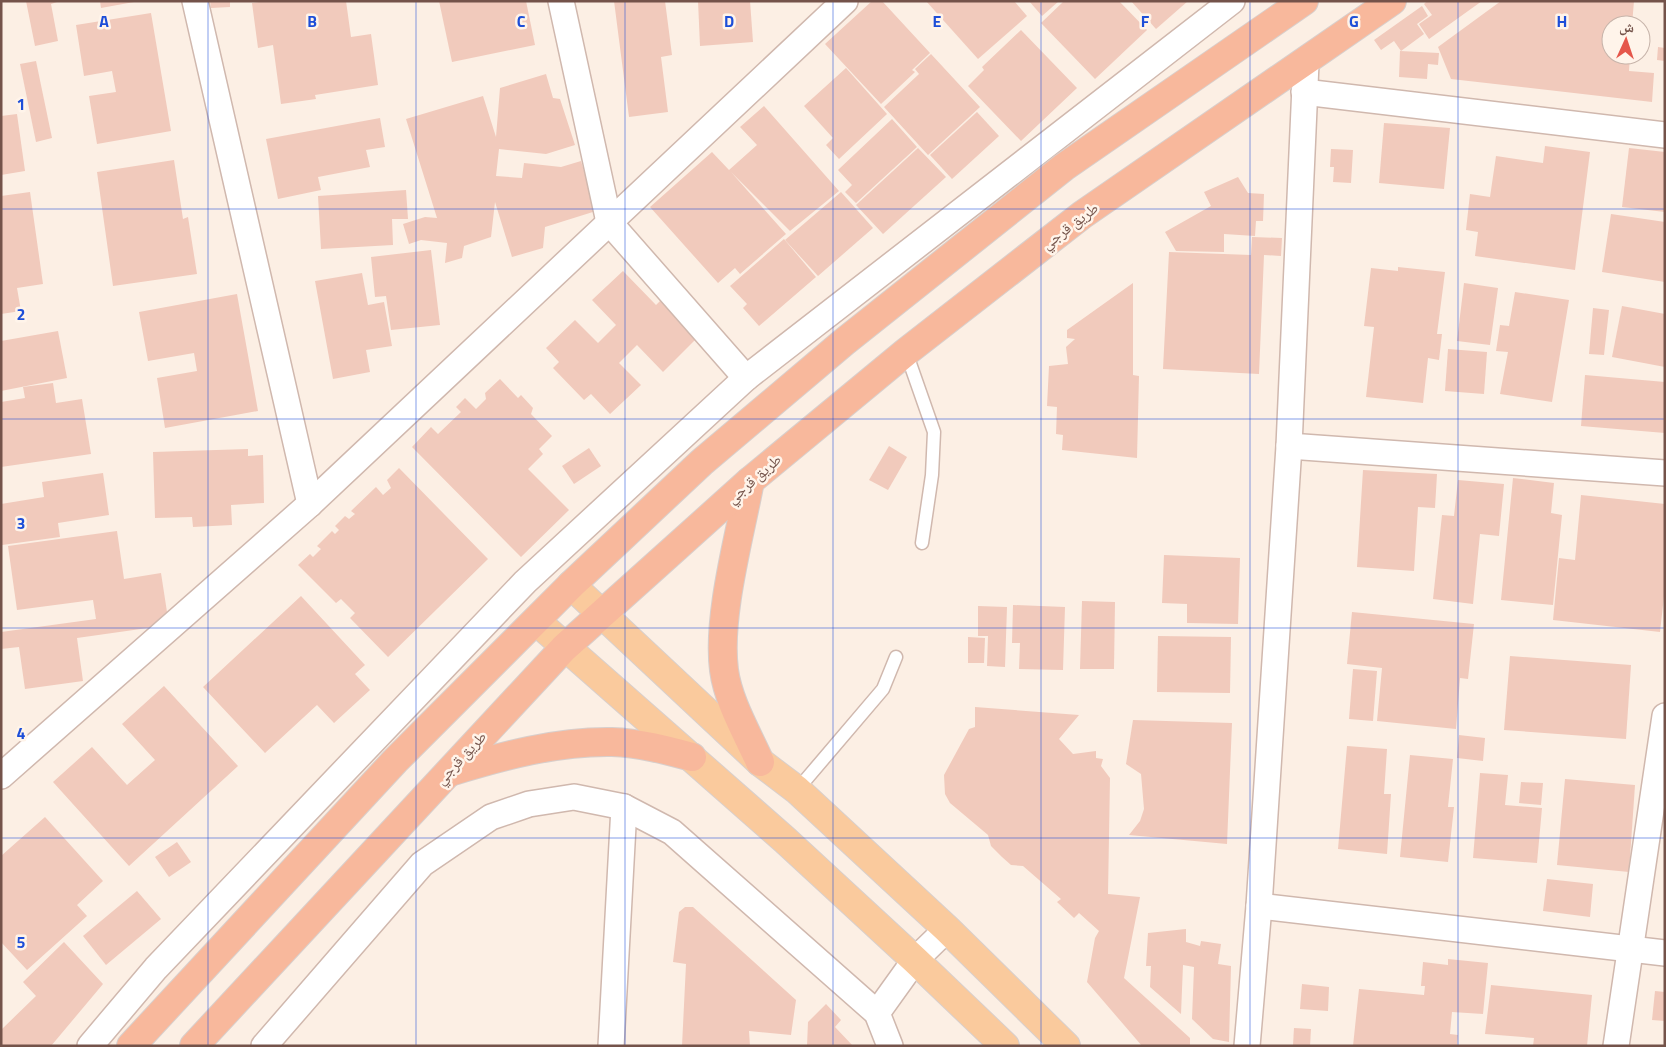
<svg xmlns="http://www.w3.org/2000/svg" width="1666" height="1047" font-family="'Titillium Web','Noto Naskh Arabic',sans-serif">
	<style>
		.building { fill: #f1cabc }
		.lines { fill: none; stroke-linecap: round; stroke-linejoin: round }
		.service-casing { stroke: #d0b8ae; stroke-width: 15 }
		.minor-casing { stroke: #d0b8ae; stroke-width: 28 }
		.primary-casing { stroke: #d8cfcc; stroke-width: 30 }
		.trunk-casing { stroke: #d8cfcc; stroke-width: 30 }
		.service { stroke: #fff; stroke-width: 12 }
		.minor { stroke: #fff; stroke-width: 25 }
		.primary { stroke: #faca9d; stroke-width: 28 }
		.trunk { stroke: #f8b89c; stroke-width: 28 }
		.grid { fill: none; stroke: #1d4ed8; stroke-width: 1; stroke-opacity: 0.55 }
		.labels { text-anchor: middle; stroke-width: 5; stroke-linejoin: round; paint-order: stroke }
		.street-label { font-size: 15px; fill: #74534a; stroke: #fff4ea }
		.grid-label { font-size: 16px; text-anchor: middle; font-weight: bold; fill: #1d4ed8; stroke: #fff4ea; stroke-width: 5; stroke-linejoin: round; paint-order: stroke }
	</style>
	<rect width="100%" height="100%" fill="#fcefe4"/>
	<g class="building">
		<polygon points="26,1 60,1 51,4 58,41 35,46"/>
		<polygon points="100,1 134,1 134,2 101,8"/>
		<polygon points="210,1 230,1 230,7 211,8"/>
		<polygon points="266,1 346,1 351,37 371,34 378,85 315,95 316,99 281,104 273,45 258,48 252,3"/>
		<polygon points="439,1 526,1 535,45 452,62"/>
		<polygon points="614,1 665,1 672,55 661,57 668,112 629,117"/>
		<polygon points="698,1 750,1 753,42 700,46"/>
		<polygon points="872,1 882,1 930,53 912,70 915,72 881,104 825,44"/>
		<polygon points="926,1 1014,1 1027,16 978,59"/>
		<polygon points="1029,1 1059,1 1042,16"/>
		<polygon points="1064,1 1119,1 1147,30 1095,79 1041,23"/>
		<polygon points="1131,1 1188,1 1156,29"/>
		<polygon points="1427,1 1482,1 1429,39 1419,24 1432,15 1424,4"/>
		<polygon points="1501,1 1634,1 1632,25 1611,25 1611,55 1630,55 1629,71 1654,73 1652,102 1451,79 1438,47"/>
		<polygon points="1422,6 1428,16 1417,24 1424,34 1401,51 1394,41 1381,50 1374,40"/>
		<polygon points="151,13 171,131 97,144 89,96 116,92 112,71 84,76 76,25"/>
		<polygon points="1021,30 1077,88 1021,141 968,86 984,70 982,67"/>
		<polygon points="1658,47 1665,48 1665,61 1657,60"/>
		<polygon points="1400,51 1439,53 1438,65 1428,64 1427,79 1399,77"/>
		<polygon points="931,54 980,107 928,155 884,107 919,74 915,69"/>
		<polygon points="36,61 52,138 36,142 20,64"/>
		<polygon points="846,68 887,114 839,159 826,145 833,138 804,106"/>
		<polygon points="546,74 553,98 560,99 575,145 546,154 499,149 496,176 522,178 524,163 561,167 581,161 596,211 545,227 543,248 512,257 495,202 491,237 464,246 462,258 445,263 447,243 421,240 409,244 403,224 425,217 437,218 406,119 483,96 496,137 500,88"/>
		<polygon points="764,106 839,191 790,231 731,172 786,234 740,274 735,268 718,283 650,207 712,152 729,170 757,145 740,127"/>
		<polygon points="977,112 999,136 952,179 930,155"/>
		<polygon points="17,114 25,171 1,175 1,116"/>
		<polygon points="380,118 385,147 366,150 370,167 318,177 321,190 278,199 266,139"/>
		<polygon points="892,119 917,147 856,203 845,192 852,185 838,170"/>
		<polygon points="1384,123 1450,128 1444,189 1379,183"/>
		<polygon points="1545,146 1590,152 1575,270 1475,256 1478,232 1466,230 1470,194 1490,197 1496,156 1543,163"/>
		<polygon points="918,148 946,177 883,234 856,205"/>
		<polygon points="1629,148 1665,152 1665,212 1622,207"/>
		<polygon points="1331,149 1353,150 1351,183 1333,182 1334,167 1330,167"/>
		<polygon points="174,160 183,219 188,217 197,274 113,286 97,172"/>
		<polygon points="1238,177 1248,193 1264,194 1263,221 1256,221 1255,236 1224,234 1224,252 1176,251 1165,232 1211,206 1204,192"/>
		<polygon points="406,190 408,219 392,219 393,245 321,249 318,196"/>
		<polygon points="30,192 43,284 17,288 21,311 1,314 1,196"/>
		<polygon points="841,192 873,228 818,276 785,240"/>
		<polygon points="1611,214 1665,222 1665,282 1602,272"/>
		<polygon points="1252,237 1282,238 1281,256 1264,255 1259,374 1163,369 1169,252 1251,255"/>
		<polygon points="784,239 816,277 759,326 743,308 747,304 730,286"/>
		<polygon points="431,250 440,325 391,330 386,296 375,297 371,257"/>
		<polygon points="1398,267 1445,272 1437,334 1442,334 1439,360 1428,358 1423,403 1366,397 1374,327 1364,326 1371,268 1398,271"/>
		<polygon points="623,271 656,305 665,296 682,312 675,318 696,339 663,372 637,345 619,363 641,385 610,414 591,394 584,400 553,368 559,362 546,348 575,320 598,343 616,325 592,300"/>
		<polygon points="362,273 368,305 384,302 392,346 366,350 370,372 333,379 315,281"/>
		<polygon points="1133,283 1133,375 1139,376 1137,458 1062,450 1063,435 1056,434 1057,407 1047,406 1049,366 1068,364 1066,347 1075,339 1067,338 1067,330"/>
		<polygon points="1464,283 1498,288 1490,345 1457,341"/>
		<polygon points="1515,292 1569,300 1552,402 1500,394 1508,352 1496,351 1500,325 1509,326"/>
		<polygon points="237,294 258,411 165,428 157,378 197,371 194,353 148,361 139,312"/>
		<polygon points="1622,306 1665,314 1665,367 1612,357"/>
		<polygon points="1593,308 1609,310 1604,355 1589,354"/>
		<polygon points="58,331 67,378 1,391 1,341"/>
		<polygon points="1448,349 1487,352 1484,394 1445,391"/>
		<polygon points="1585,375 1665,382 1665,433 1581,426"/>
		<polygon points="500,379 518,398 521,395 533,408 531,414 552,436 539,449 543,454 528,469 569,510 521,557 412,447 431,427 438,434 461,412 456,407 465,398 476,409 486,399 485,393"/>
		<polygon points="53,383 56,403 82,399 91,454 1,467 1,402 25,398 23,387"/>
		<polygon points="889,446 907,457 888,490 869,480"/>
		<polygon points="589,448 601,466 574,484 562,466"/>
		<polygon points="248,449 248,456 263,455 264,503 231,505 232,525 193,527 192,517 155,518 153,452"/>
		<polygon points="399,468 488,559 388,657 350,618 355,613 341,599 336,603 298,565 310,554 313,557 321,549 317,546 332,531 335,534 339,530 335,526 345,516 349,519 355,514 351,511 376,487 383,495 391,488 387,480"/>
		<polygon points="1363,470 1437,474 1435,508 1418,507 1414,571 1357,567"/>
		<polygon points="103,473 109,515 58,523 60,537 2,545 1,504 44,497 42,482"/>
		<polygon points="1513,478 1554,483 1551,513 1562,515 1553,605 1501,600"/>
		<polygon points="1458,480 1504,484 1499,536 1480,534 1473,604 1433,599 1442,515 1454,516"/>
		<polygon points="1581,495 1665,504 1665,587 1660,632 1553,620 1559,558 1575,560"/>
		<polygon points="117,531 124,579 161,573 169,625 77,638 83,681 25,689 19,647 1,649 1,632 96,619 93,600 17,610 8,546"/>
		<polygon points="1164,555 1240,558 1238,624 1187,623 1187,604 1162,603"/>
		<polygon points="301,596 365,665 355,674 370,690 334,723 317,705 265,753 203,687"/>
		<polygon points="1082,601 1115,602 1114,669 1080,669"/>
		<polygon points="1013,605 1065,607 1063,670 1019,669 1020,643 1012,643"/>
		<polygon points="978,606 1007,607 1005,667 987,666 988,636 978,636"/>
		<polygon points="1352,612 1474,624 1468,679 1460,678 1456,729 1377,721 1382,668 1347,664"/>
		<polygon points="1158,636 1231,637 1230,693 1157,692"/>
		<polygon points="968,637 985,638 984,663 968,663"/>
		<polygon points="1510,656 1631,665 1626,739 1504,730"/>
		<polygon points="1353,669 1377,671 1373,721 1349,719"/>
		<polygon points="164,686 238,766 129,866 53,782 92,747 127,785 155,760 122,724"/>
		<polygon points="975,707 1079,715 1059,739 1073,754 1096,751 1096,758 1103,759 1101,766 1110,778 1108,894 1140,897 1124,978 1190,1038 1190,1046 1142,1046 1087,982 1095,938 1099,931 1079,913 1074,918 1057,902 1061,899 1023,866 1011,865 1002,857 991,846 988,835 950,803 945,794 944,775 969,729 975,727"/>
		<polygon points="1133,720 1232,723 1227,844 1129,835 1140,821 1144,809 1141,774 1126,764"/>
		<polygon points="1459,735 1485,738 1483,761 1457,758"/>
		<polygon points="1347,746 1387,749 1384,794 1391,794 1387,854 1338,849"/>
		<polygon points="1410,755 1453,759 1448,807 1454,807 1448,862 1400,857"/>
		<polygon points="1480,773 1508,775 1505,805 1542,808 1537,863 1473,858"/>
		<polygon points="1565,779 1635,785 1629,872 1557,865"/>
		<polygon points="1521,782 1543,783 1541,805 1519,803"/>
		<polygon points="45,817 103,881 77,905 87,916 27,970 1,942 1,856"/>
		<polygon points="177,842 191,862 169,877 155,857"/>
		<polygon points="1547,879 1593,884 1590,917 1543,911"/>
		<polygon points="137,891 161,919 106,965 83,936"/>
		<polygon points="685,907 693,907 796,1000 791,1035 749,1031 750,1046 682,1046 686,964 673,962 679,912"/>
		<polygon points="1186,929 1186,942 1200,946 1201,941 1221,944 1218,964 1231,966 1229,1042 1213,1039 1192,1019 1194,967 1183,965 1181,1014 1150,987 1151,966 1146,966 1148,933"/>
		<polygon points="64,942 103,984 51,1046 1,1046 1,1030 36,996 23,982"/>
		<polygon points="1448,959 1488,963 1483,1014 1452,1012 1450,1034 1458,1035 1457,1046 1353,1046 1359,989 1424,995 1425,986 1421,986 1423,962 1448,965"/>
		<polygon points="1302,984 1329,987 1328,1011 1300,1009"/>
		<polygon points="1491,985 1592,995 1587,1046 1533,1046 1534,1038 1485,1034"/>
		<polygon points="1655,991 1665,992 1665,1021 1652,1020"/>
		<polygon points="826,1004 841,1020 835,1027 853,1046 807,1046 808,1022"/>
		<polygon points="1294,1028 1311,1029 1310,1046 1293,1045"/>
	</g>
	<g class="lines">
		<defs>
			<g id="service">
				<polyline points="906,352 934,432 932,475 922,543"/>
				<polyline points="797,790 883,689 896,657"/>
			</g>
			<g id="minor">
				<polyline points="195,1 310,504"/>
				<polyline points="561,1 609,222 746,378"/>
				<polyline points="1304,92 1665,135"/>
				<polyline points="1289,446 1665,473"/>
				<polyline points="1,776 310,504 845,1"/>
				<polyline points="1259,906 1665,953"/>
				<polyline points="877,1013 915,960 947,929"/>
				<polyline points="90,1046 156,968 525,582 746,378 1232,1"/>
				<polyline points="264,1046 422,864 491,817 529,804 574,797 624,807 672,832 877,1013 890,1046"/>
				<polyline points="611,1046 624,807"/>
				<polyline points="1247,1046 1259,906 1289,446 1306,63"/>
				<polyline points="1616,1046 1665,716"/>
			</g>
			<g id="primary">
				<polyline points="571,585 760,762 797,790 947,929 1066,1046"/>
				<polyline points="536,621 785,840 915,960 1005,1046"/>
			</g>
			<g id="trunk">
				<path d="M750 481C740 535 717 616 724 670 728 701 747 733 760 762"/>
				<path d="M450 772C502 756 557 741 612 742 640 743 666 750 692 757"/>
				<polyline points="131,1046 395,761 571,585 702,462 844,342 1064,167 1304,1"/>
				<polyline points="194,1046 564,648 750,481 906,352 1082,215 1392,1"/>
			</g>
		</defs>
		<use href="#service" class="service-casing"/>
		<use href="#minor" class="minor-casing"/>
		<use href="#primary" class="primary-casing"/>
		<use href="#trunk" class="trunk-casing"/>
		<use href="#service" class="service"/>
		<use href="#minor" class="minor"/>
		<use href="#primary" class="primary"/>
		<use href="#trunk" class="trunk"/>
	</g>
	<path class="grid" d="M208 1V1046M416 1V1046M625 1V1046M833 1V1046M1041 1V1046M1250 1V1046M1458 1V1046M1 209H1665M1 419H1665M1 628H1665M1 838H1665"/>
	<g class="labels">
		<g class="street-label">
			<text transform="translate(1070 226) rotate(-37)" y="5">طريق قرجي</text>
			<text transform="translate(754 479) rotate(-41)" y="5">طريق قرجي</text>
			<text transform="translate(461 758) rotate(-47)" y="5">طريق قرجي</text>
		</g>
	</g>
	<g class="grid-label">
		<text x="104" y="27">A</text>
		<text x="312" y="27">B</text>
		<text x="521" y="27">C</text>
		<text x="729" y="27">D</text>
		<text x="937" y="27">E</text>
		<text x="1145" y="27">F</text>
		<text x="1354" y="27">G</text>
		<text x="1562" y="27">H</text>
		<text x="21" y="110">1</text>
		<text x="21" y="320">2</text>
		<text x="21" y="529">3</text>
		<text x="21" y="739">4</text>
		<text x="21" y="948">5</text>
	</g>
	<rect width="1666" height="1047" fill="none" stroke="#74534a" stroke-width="5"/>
	<g transform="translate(1626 40) rotate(3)"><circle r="24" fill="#fff4ea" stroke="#c7b4aa"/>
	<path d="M0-4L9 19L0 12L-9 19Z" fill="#e5564a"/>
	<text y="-8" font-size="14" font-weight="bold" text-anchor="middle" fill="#74534a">ش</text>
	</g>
</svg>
